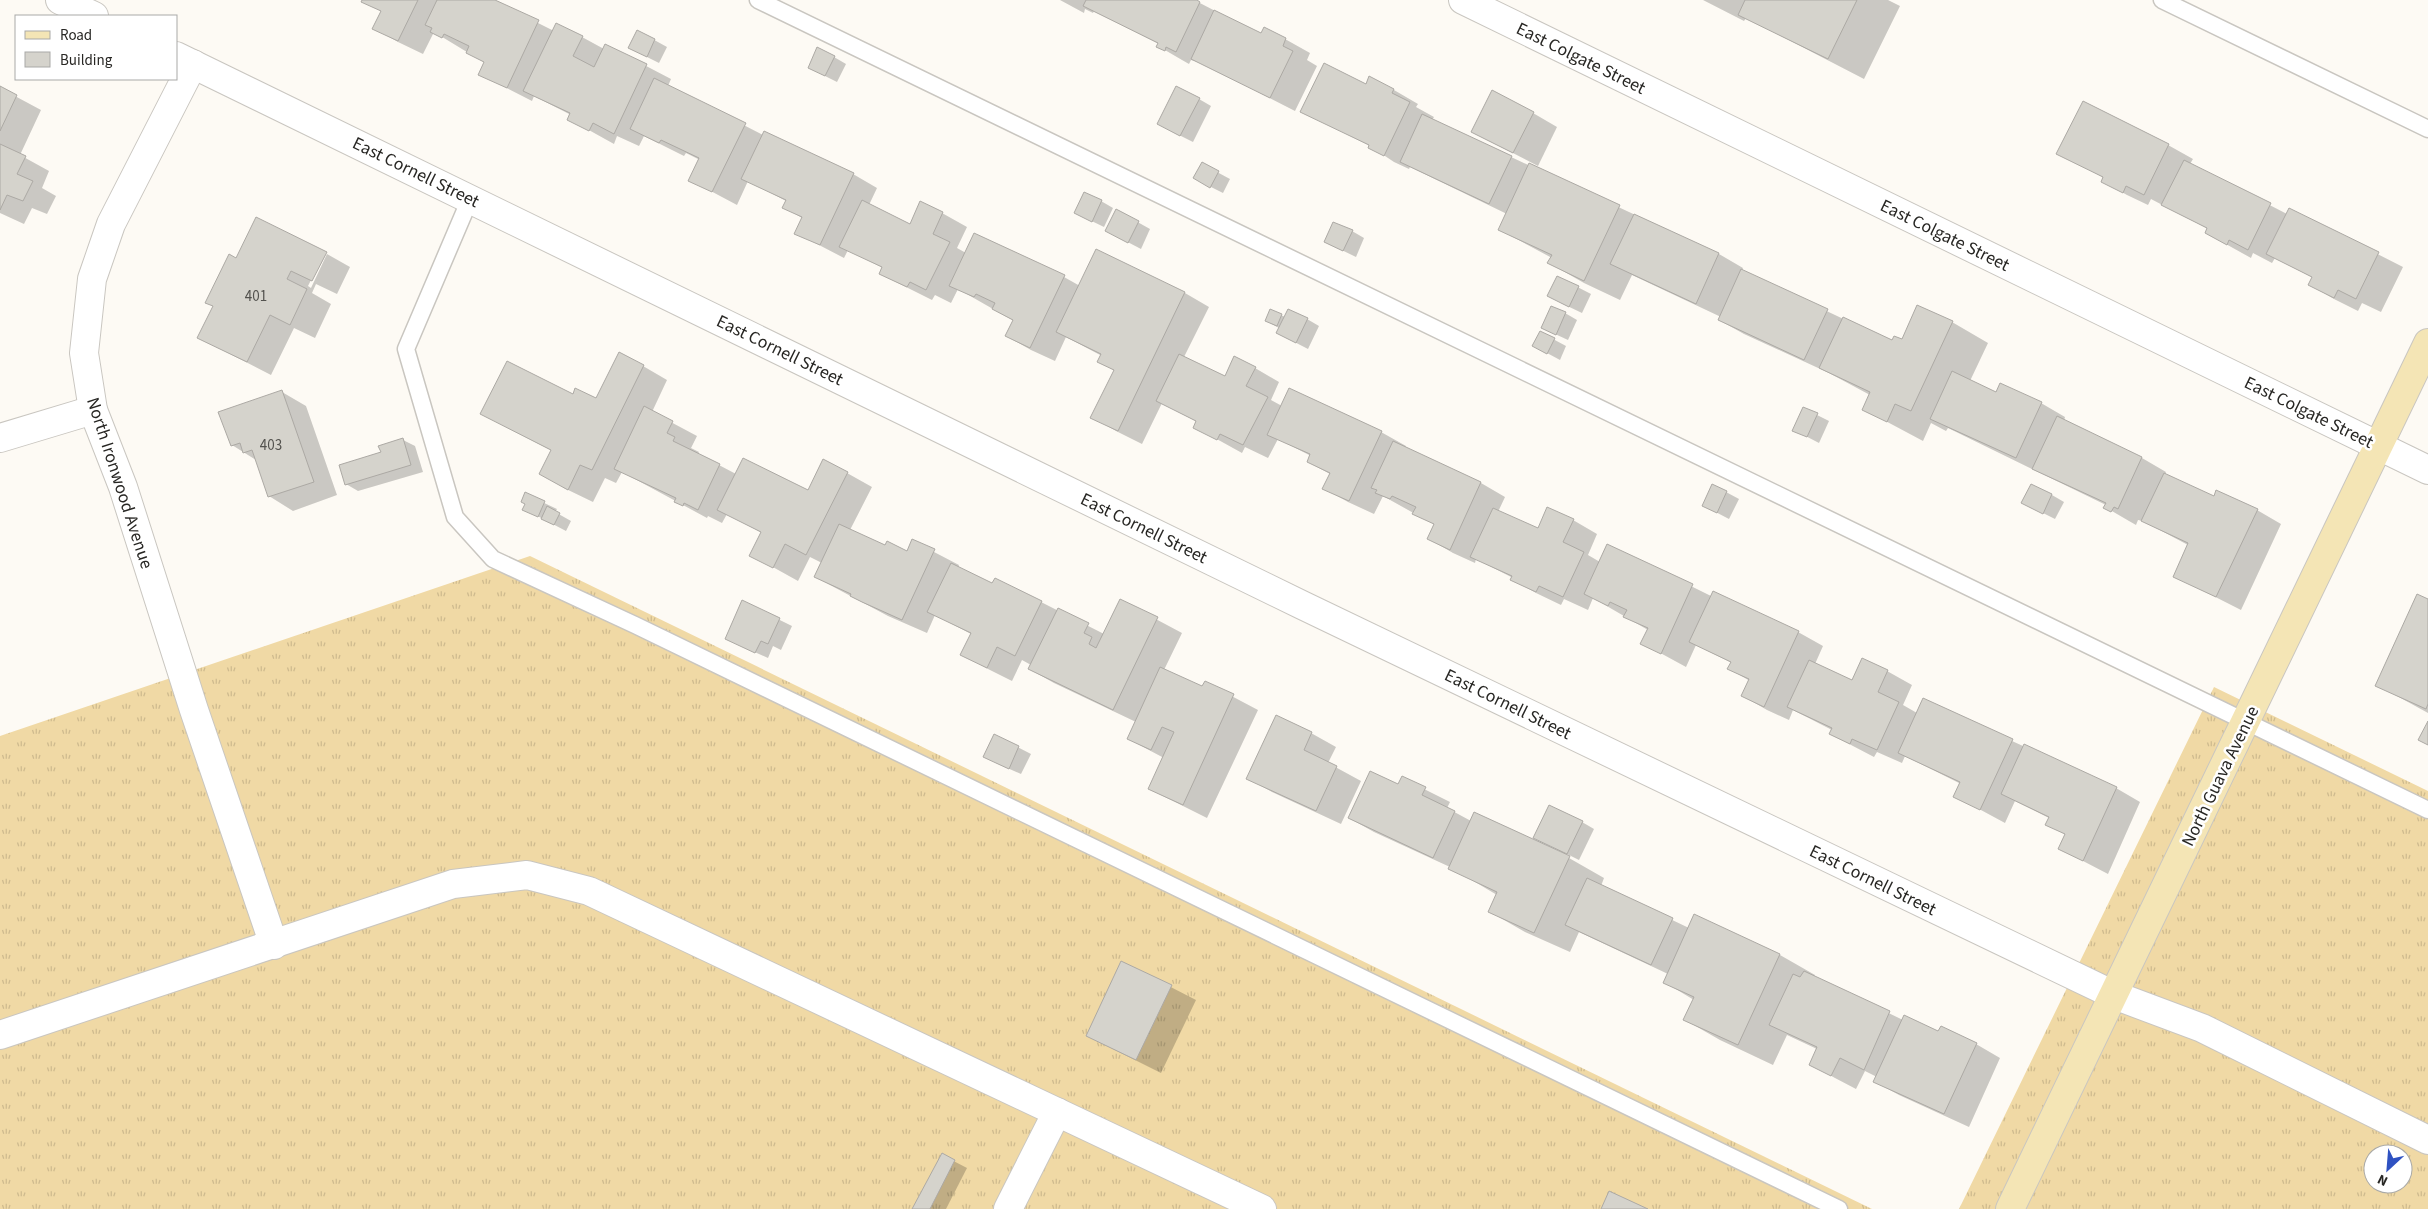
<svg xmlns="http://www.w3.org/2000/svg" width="2428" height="1209" font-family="'Source Sans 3',sans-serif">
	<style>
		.grass { fill: url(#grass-tufts); fill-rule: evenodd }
		.shadow { fill: #0003 }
		.building { fill: #d5d3cc; stroke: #aca9a4 }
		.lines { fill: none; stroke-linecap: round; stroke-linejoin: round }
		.lane-casing { stroke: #c9c6c0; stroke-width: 19 }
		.street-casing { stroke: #c9c6c0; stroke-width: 30 }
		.secondary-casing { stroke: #c9c6c0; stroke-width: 30 }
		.lane { stroke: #fff; stroke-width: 16 }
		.street { stroke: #fff; stroke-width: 28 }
		.secondary { stroke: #f4e5b5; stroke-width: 28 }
		.labels { text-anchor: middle; stroke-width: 5; stroke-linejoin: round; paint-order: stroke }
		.number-label { font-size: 15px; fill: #53524e }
		.street-label { font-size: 18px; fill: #282724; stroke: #fff }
	</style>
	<defs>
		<pattern id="grass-tufts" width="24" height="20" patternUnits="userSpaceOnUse" patternTransform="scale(1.25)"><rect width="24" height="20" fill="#f0d9a5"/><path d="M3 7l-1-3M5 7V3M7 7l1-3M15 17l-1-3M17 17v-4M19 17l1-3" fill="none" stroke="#ceba8e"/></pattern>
	</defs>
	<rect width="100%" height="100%" fill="#fdfaf4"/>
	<g class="grass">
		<polygon points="530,556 1872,1209 0,1209 0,736"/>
		<path d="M2214 687 2428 791V1209H1959ZM2373 1154H2403V1184H2373Z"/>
	</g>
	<g class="shadow">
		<polygon points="363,0 492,0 554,31 582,37 604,49 606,45 671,79 668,86 763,135 853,174 877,188 869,205 910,225 942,213 967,227 957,248 966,253 1064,277 1080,286 1185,293 1209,307 1184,357 1225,377 1255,368 1279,382 1271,400 1282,406 1381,432 1406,446 1405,448 1481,483 1505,497 1498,512 1538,530 1573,520 1597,534 1588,555 1600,562 1608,545 1711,596 1713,592 1798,632 1823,646 1815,664 1852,682 1863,660 1887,671 1912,685 1903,705 1917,713 2012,741 2116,788 2140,802 2108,874 2060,849 2066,835 2046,824 2049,818 2015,801 2005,823 1955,796 1961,784 1905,756 1902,763 1877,752 1874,757 1830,734 1832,730 1793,710 1789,720 1767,710 1743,696 1750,681 1729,669 1732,663 1696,645 1686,667 1642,643 1648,630 1593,598 1588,610 1564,599 1561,605 1536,593 1512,579 1513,578 1476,559 1475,563 1453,553 1429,539 1435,525 1383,496 1374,514 1348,502 1323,488 1330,474 1308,462 1311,456 1278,439 1268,458 1245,447 1242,453 1195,427 1197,422 1162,403 1142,444 1116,431 1092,417 1115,371 1099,362 1102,356 1066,337 1055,361 1031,350 1006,336 1014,321 958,289 951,303 935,295 932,300 880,274 883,268 848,250 844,258 796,233 802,218 784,207 786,201 748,181 737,205 690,180 700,160 686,153 684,156 644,136 639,146 617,136 614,144 569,119 571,115 534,96 532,101 479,74 485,63 434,32 423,54 398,42 374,28 382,12"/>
		<polygon points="1060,0 1194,0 1262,35 1285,39 1310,53 1307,60 1317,66 1295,111 1201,63 1191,60 1189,64 1182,60 1158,46 1159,44 1094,11 1093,13 1085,9 1084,13"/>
		<polygon points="1703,0 1888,0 1900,6 1864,79 1746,18 1744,21"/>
		<polygon points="638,31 667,47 659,63 641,54"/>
		<polygon points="834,57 846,64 837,82 821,74"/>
		<polygon points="1367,86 1394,90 1418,104 1416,107 1434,117 1432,120 1719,254 1743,268 1742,271 1892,342 1902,341 1952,322 1988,343 1970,381 1996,393 2041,403 2065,417 2064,421 2142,458 2166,472 2165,475 2214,497 2257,510 2281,524 2241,610 2174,576 2188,545 2143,521 2138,520 2136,525 2129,521 2105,507 2106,505 1948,428 1946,431 1931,423 1923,441 1863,409 1870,395 1829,373 1744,334 1719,320 1721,317 1632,275 1620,300 1584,283 1549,263 1552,258 1500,230 1507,214 1410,167 1409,169 1394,162 1370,146 1302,111"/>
		<polygon points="0,88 41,110 20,155 49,171 42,188 56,196 47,214 32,208 24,224 0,213"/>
		<polygon points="1199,99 1211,106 1193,142 1171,131"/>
		<polygon points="1533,113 1557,127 1538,166 1472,132"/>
		<polygon points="2168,145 2193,159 2190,164 2287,214 2289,209 2403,267 2381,312 2362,303 2358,311 2334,299 2310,285 2313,278 2275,258 2272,263 2253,253 2251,258 2206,233 2208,229 2151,199 2148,205 2127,195 2102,181 2104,178 2058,153"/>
		<polygon points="1202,164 1230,179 1223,193 1207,185"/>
		<polygon points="1101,201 1113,208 1104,227 1075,213"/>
		<polygon points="1116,210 1150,229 1141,249 1118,237"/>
		<polygon points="1352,231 1364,238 1356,257 1325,242"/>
		<polygon points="325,252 308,286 311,288 327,254 350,267 337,294 316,284 312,293 331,304 315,338 294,328 271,375 199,338 237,260"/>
		<polygon points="1558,277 1591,294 1582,313 1561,303"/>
		<polygon points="1271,310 1285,317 1307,319 1319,326 1308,349 1277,333 1279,328 1266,321"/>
		<polygon points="1565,313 1577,320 1568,340 1555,334"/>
		<polygon points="1540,332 1566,346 1560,360 1534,346"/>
		<polygon points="643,366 667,380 652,412 697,436 691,448 699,452 698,454 736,474 808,492 847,473 872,487 850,530 886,547 907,552 913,541 959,565 958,568 993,585 1041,602 1104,634 1120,600 1182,633 1164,670 1202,688 1205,682 1258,710 1207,818 1149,789 1164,758 1128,739 1136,722 1054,683 1029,669 1031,665 1022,660 1012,681 986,668 962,654 971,634 935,615 927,633 888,616 815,577 822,563 810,557 798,581 751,555 762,533 727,514 722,523 708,516 707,518 622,472 616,483 605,478 593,502 564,488 552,451 482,414 573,396 596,400"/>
		<polygon points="282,392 306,406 337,495 293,511 269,496 256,460 232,445"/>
		<polygon points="1817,415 1829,421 1819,443 1794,430"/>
		<polygon points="403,440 415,446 423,472 358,491 346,484 382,452"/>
		<polygon points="1713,485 1739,499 1729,519 1704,506"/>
		<polygon points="525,494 557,509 555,512 571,521 566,531 524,509 527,504"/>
		<polygon points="2052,495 2064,502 2055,519 2035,509"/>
		<polygon points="2428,601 2428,713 2377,685"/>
		<polygon points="743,602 792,626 781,650 773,646 768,658 739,645"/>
		<polygon points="1311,733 1336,747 1328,763 1361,781 1341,824 1272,792 1248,778"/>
		<polygon points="994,735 1031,754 1021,774 996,763"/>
		<polygon points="1402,778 1450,802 1447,808 1471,821 1569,858 1604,878 1601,886 1689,928 1695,916 1780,955 1815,975 1814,977 1903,1020 1976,1044 2000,1058 1969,1127 1899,1095 1874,1081 1877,1077 1865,1071 1856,1089 1835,1078 1810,1064 1817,1049 1787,1035 1773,1065 1720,1040 1685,1020 1694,1000 1664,982 1668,974 1579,932 1570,952 1525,932 1490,912 1497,895 1450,867 1374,832 1349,818 1398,786"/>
		<polygon points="1582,822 1594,829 1579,860 1547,844"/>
		<polygon points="1122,962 1196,1000 1161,1073 1087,1036"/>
		<polygon points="942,1155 967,1168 946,1209 914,1209"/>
	</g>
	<g class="building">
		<polygon points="362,0 418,0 398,41 372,29 381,11 361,2"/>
		<polygon points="437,0 495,0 539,20 507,88 478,75 484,62 466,53 469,46 444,34 442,38 430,32 432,28 425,25"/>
		<polygon points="1086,0 1197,0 1200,2 1176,52 1166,47 1165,51 1156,47 1158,43 1083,6"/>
		<polygon points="1745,0 1857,0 1828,59 1738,15"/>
		<polygon points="1214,10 1261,33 1264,27 1286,38 1283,46 1293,51 1270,98 1191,59"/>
		<polygon points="556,23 583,36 573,56 594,67 605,44 647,64 614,134 593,123 589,131 567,120 570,113 523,91"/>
		<polygon points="637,30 655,39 647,57 628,48"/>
		<polygon points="817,47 835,56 825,76 808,68"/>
		<polygon points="1324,63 1366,84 1369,76 1394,89 1392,93 1410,102 1384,156 1368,148 1369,145 1300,112"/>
		<polygon points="654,78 746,123 712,192 688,181 699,158 661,140 659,143 630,129"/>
		<polygon points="0,86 17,95 0,131"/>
		<polygon points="1176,86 1200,98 1180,136 1157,124"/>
		<polygon points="1492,90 1534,112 1513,153 1471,132"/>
		<polygon points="2083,101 2169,144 2144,195 2126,186 2123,193 2101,182 2103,177 2056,154"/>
		<polygon points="1422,114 1512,156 1489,204 1400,162"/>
		<polygon points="764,131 854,173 820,245 794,234 802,217 782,208 786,200 741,179"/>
		<polygon points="0,144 26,156 17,174 33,181 23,201 7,195 0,210"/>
		<polygon points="2184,160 2271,203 2248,250 2229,240 2227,245 2205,233 2207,228 2161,205"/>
		<polygon points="1202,162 1219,171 1210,188 1193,178"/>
		<polygon points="1529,163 1620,205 1584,281 1547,263 1552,255 1498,230"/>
		<polygon points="1084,192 1102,200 1092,222 1074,213"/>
		<polygon points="862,200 910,224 920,201 943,212 933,234 950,242 926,290 910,282 907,287 879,274 882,267 839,247"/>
		<polygon points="2289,208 2379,252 2356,299 2338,290 2334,298 2308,285 2312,277 2266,254"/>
		<polygon points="1116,209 1139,221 1128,243 1105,231"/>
		<polygon points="1634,214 1719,253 1696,304 1610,264"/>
		<polygon points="256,217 327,252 312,281 291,271 287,279 307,289 290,325 270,315 247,362 197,338 213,306 205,303 229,254 236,258"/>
		<polygon points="1333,222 1353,230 1343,251 1324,242"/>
		<polygon points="974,233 1065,275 1030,348 1005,336 1013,320 992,309 995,303 976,294 974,297 949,286"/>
		<polygon points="1096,249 1185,292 1118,431 1090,418 1114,370 1097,362 1101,354 1056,332"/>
		<polygon points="1741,269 1828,309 1804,360 1718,320"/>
		<polygon points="1557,276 1579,286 1569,307 1547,296"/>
		<polygon points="1917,305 1953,321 1911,411 1895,404 1887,422 1862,410 1870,392 1819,368 1843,317 1892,340 1894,336 1902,339"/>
		<polygon points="1551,306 1566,312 1556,335 1541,328"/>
		<polygon points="1270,309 1282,314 1277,326 1265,321"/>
		<polygon points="1288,309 1308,318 1296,343 1276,333"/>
		<polygon points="1540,331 1555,338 1547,354 1532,346"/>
		<polygon points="619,352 644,365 592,470 580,465 568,490 539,474 551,450 480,414 507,361 573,394 575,388 596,398"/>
		<polygon points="1179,354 1225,376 1234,356 1256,367 1246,386 1268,397 1243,445 1220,434 1217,440 1193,428 1196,421 1156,401"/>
		<polygon points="1952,371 1996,392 2000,383 2042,402 2016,458 1930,419"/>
		<polygon points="1289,388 1382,431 1349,501 1322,489 1330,473 1307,462 1310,454 1267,435"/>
		<polygon points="282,390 314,482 268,497 252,450 243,453 240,443 231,446 218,412"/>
		<polygon points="644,406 673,421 667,433 675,437 673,441 720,464 698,510 684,503 683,506 674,502 676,498 614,469"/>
		<polygon points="1803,407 1818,413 1807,437 1792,431"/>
		<polygon points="2057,416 2142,457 2118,509 2114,507 2111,512 2103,508 2106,503 2032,469"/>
		<polygon points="403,438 411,465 345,485 339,465 381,452 378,446"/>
		<polygon points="1393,441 1481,482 1450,550 1427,539 1434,524 1412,514 1416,507 1392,496 1390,499 1375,493 1377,490 1371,488"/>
		<polygon points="743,458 808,490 823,459 848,472 806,555 785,544 773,568 749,556 761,532 717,510"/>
		<polygon points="2164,473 2214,496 2216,490 2258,509 2216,597 2173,577 2188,543 2141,521"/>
		<polygon points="1712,484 1727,491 1717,513 1702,506"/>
		<polygon points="2031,484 2052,494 2043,514 2021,503"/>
		<polygon points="525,492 545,501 538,517 522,510 525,504 521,502"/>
		<polygon points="547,506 560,513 554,525 541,519"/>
		<polygon points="1547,507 1574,519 1563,542 1584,552 1563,597 1539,586 1536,592 1510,580 1512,576 1470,557 1493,508 1538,528"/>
		<polygon points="839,524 885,545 887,541 907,551 912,539 935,549 902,620 862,602 850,596 851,594 814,577"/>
		<polygon points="1607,544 1693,584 1661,654 1640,644 1648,628 1623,617 1627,610 1610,602 1608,606 1584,594"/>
		<polygon points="951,563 992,583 995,578 1042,601 1015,656 997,647 987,668 960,655 971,633 927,612"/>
		<polygon points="1713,591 1799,631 1764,707 1741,696 1749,679 1727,669 1731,662 1689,642"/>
		<polygon points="2417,594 2428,599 2428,704 2426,709 2375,686"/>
		<polygon points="1120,599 1158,617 1113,710 1028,669 1058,608 1089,623 1084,633 1092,637 1089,644 1096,648"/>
		<polygon points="742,600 780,618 768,644 761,641 755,653 725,639"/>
		<polygon points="1862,658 1888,670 1878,692 1899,702 1877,750 1852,739 1850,744 1829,734 1832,728 1787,707 1809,660 1852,680"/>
		<polygon points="1160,667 1202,686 1205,681 1234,694 1183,805 1148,789 1174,732 1162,727 1151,750 1127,739"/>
		<polygon points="1923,698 2013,739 1980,810 1953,797 1960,782 1898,753"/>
		<polygon points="1276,715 1312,732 1304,750 1337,766 1316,811 1246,779"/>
		<polygon points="2428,721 2428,745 2418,740"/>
		<polygon points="994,734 1019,746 1009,769 983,757"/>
		<polygon points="2024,744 2117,787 2083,861 2058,849 2065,834 2045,825 2049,817 2001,794"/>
		<polygon points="1370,771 1398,784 1402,776 1426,787 1422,795 1455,811 1433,858 1348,818"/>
		<polygon points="1549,805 1583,821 1567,854 1533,838"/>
		<polygon points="1474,812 1570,856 1534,933 1488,912 1497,892 1448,869"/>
		<polygon points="1587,878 1673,918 1651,965 1565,925"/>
		<polygon points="1694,914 1780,954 1738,1045 1683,1020 1694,997 1663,983"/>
		<polygon points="1121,961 1172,985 1136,1060 1086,1036"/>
		<polygon points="1804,971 1890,1011 1864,1070 1840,1058 1831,1076 1809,1065 1817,1047 1769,1025 1793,974 1800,977"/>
		<polygon points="1904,1015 1938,1031 1941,1026 1977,1043 1944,1114 1873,1082"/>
		<polygon points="942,1153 955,1160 930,1209 912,1209"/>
		<polygon points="1609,1191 1648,1209 1601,1209"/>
	</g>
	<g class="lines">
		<defs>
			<g id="lane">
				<polyline points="758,0 2428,810"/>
				<polyline points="2162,0 2428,129"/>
				<polyline points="470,199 406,349 455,517 493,559 635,625 1839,1209"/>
			</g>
			<g id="street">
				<polyline points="60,0 94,16"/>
				<polyline points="1463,0 2428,470"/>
				<polyline points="176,56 1302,605 2114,995 2202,1028 2428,1140"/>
				<polyline points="193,64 111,224 92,279 84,353 93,410 123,487 194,710 274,945"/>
				<polyline points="0,438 93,410"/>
				<polyline points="0,1035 453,884 527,875 589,891 1262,1209"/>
				<polyline points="1008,1209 1057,1112"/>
			</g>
			<polyline id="secondary" points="2010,1209 2428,343"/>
		</defs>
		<use href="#lane" class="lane-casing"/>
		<use href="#street" class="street-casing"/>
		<use href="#secondary" class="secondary-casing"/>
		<use href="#lane" class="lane"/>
		<use href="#street" class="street"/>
		<use href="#secondary" class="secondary"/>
	</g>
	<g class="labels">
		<g class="number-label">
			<text x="256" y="301">401</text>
			<text x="271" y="450">403</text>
		</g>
		<g class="street-label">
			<text transform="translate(1581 58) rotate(26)" y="6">East Colgate Street</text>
			<text transform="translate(416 172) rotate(26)" y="6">East Cornell Street</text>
			<text transform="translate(1945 235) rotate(26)" y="6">East Colgate Street</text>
			<text transform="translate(780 350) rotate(26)" y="6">East Cornell Street</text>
			<text transform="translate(2309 412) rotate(26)" y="6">East Colgate Street</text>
			<text transform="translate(120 483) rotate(72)" y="6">North Ironwood Avenue</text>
			<text transform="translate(1144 528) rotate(26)" y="6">East Cornell Street</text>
			<text transform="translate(1508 704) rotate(26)" y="6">East Cornell Street</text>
			<text transform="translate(2220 776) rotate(-64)" y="6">North Guava Avenue</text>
			<text transform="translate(1873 880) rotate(26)" y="6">East Cornell Street</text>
		</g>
	</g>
	<rect x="15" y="15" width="162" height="65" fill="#ffffff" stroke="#a9a9a7"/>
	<rect x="25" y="31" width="25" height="8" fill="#f4e5b5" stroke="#a9a9a7"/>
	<text x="60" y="40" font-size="15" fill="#282724">Road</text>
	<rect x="25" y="52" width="25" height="15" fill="#d5d3cc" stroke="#a9a9a7"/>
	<text x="60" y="65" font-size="15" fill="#282724">Building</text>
	<g transform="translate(2388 1169) rotate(206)"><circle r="24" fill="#ffffff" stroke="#a9a9a7"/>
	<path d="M0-4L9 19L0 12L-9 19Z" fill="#2f52c2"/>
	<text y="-8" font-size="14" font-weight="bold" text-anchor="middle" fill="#282724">N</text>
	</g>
</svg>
